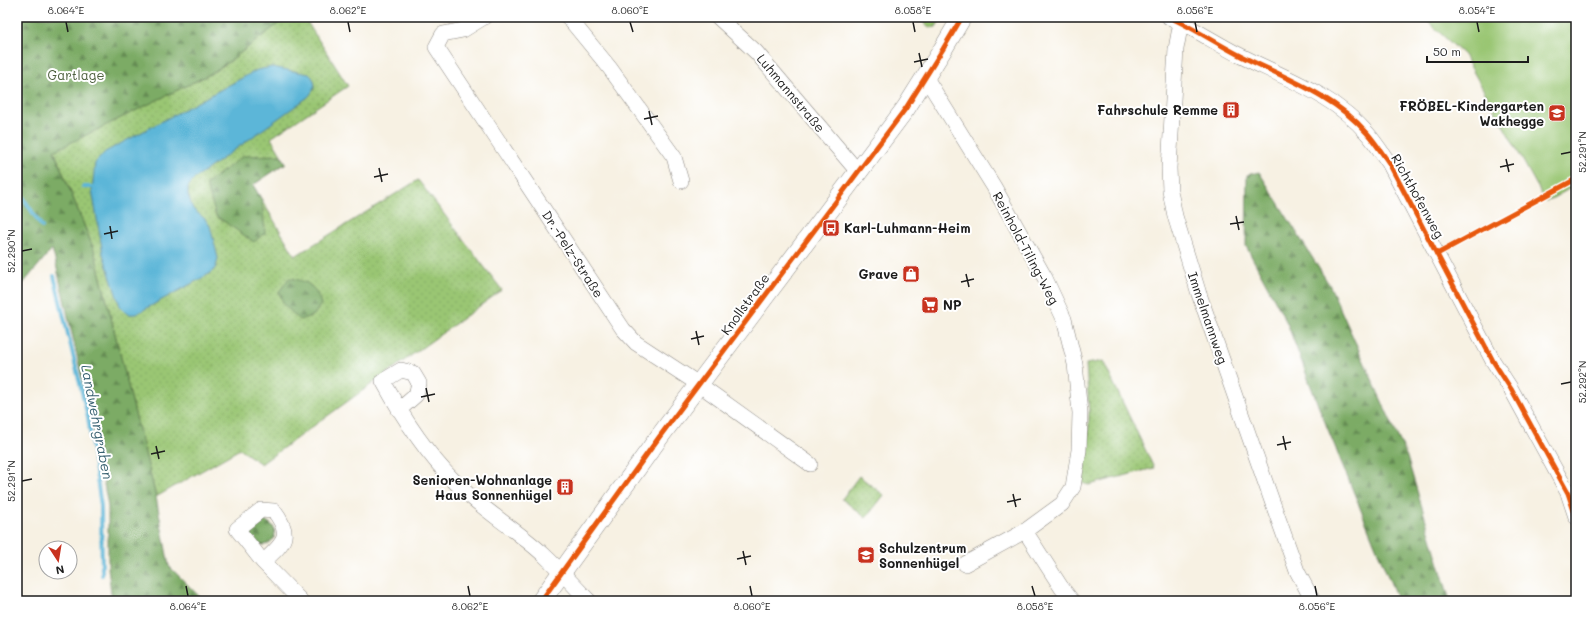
<svg xmlns="http://www.w3.org/2000/svg" width="1593" height="618" font-family="Mali,sans-serif">
	<style>
		.grass { fill: url(#grass-dots); stroke: #5b7148 }
		.forest { fill: url(#forest-firs); stroke: #4c6440 }
		.park { fill: #9ac673; stroke: #5b7148 }
		.water { fill: #5bb6d8; stroke: #3c697a }
		.lines { fill: none; stroke-linecap: round; stroke-linejoin: round }
		.stream { stroke: #5bb6d8; stroke-width: 4 }
		.minor-casing { stroke: #8a8680; stroke-width: 16 }
		.tertiary-casing { stroke: #8a8680; stroke-width: 20 }
		.minor { stroke: #fff; stroke-width: 15 }
		.tertiary { stroke: #fff; stroke-width: 19 }
		.cycleway-casing { stroke: #fff; stroke-width: 8 }
		.cycleway { stroke: #e8590c; stroke-width: 5 }
		.ticks { fill: none; stroke: #1c1c1c; stroke-width: 1.5 }
		.labels { text-anchor: middle; stroke-width: 4; stroke-linejoin: round; paint-order: stroke }
		.park-label { font-size: 13px; fill: #4e603f; stroke: #fff }
		.street-label { font-size: 13px; fill: #1c1c1c; stroke: #fff }
		.poi-label { font-size: 13px; font-weight: bold; fill: #1c1c1c; stroke: #fff; text-anchor: end }
		.water-label { font-size: 14px; font-style: italic; fill: #386171; stroke: #fff }
		.neatline { fill: none; stroke: #1c1c1c; stroke-width: 1.5 }
		.ticks-label { font-size: 10px; text-anchor: middle; fill: #1c1c1c }
	</style>
	<defs>
		<pattern id="grass-dots" width="8" height="8" patternUnits="userSpaceOnUse"><rect width="8" height="8" fill="#9ac673"/><path d="M2 2h.1M6 6h.1" fill="none" stroke="#84aa63" stroke-width="1.8" stroke-linecap="round"/></pattern>
		<pattern id="forest-firs" width="22" height="20" patternUnits="userSpaceOnUse"><rect width="22" height="20" fill="#7bab65"/><path d="M5 1l3.5 6h-7zM16 11l3.5 6h-7z" fill="#648a52"/></pattern>
	</defs>
	<rect width="100%" height="100%" fill="#fff"/>
	<filter id="ink" filterUnits="userSpaceOnUse"><feTurbulence type="fractalNoise" baseFrequency=".025" numOctaves="2"/><feDisplacementMap in="SourceGraphic" scale="8" xChannelSelector="R" yChannelSelector="G"/><feConvolveMatrix kernelMatrix="1 2 1 2 8 2 1 2 1" color-interpolation-filters="sRGB"/></filter>
	<filter id="wash" filterUnits="userSpaceOnUse"><feTurbulence type="fractalNoise" baseFrequency=".012" numOctaves="4" result="noise"/><feDisplacementMap in="SourceGraphic" scale="16" xChannelSelector="R" yChannelSelector="G"/><feGaussianBlur stdDeviation="0.9" result="paint"/><feColorMatrix in="noise" values="0 0 0 0 0 0 0 0 0 0 0 0 0 0 0 0 0 1.4 0 .05"/><feComposite in="paint" operator="in"/></filter>
	<g filter="url(#wash)">
		<rect width="100%" height="100%" fill="#f7f1e3"/>
		<g class="grass">
			<polygon points="287,17 304,17 348,86 271,138 286,163 253,185 295,256 418,180 502,290 261,464 240,449 156,497 94,250 54,150 210,74 230,61"/>
			<polygon points="927,17 942,17 936,27 930,28 923,22"/>
			<polygon points="1103,361 1154,468 1089,485 1082,483 1088,450 1089,412 1086,364"/>
			<polygon points="859,476 884,495 866,518 842,499"/>
		</g>
		<g class="forest">
			<polygon points="17,17 287,17 230,61 210,74 54,151 94,250 156,497 169,566 204,601 112,601 108,568 108,507 95,434 55,260 52,249 17,291"/>
			<polygon points="280,155 286,163 253,185 262,200 265,233 254,242 216,216 206,184 243,156"/>
			<polygon points="1259,172 1330,286 1407,457 1450,601 1398,601 1318,405 1287,323 1246,246 1247,175"/>
			<path d="M289 278C308 281 315 285 321 304L314 315 300 320 284 305 279 292Z"/>
			<circle cx="263" cy="533" r="12"/>
		</g>
		<polygon class="park" points="1423,17 1576,17 1576,185 1546,202 1464,55"/>
		<path class="water" d="M272 67 309 74C318 82 315 89 308 97L194 179 188 187V195L193 209 205 219 210 226 218 258 216 267 211 273 136 314C127 315 125 313 120 306L103 254 92 190 95 163 105 152 257 70Z"/>
		<g class="lines">
			<g class="stream">
				<polyline points="83,187 97,187"/>
				<polyline points="17,188 42,227"/>
				<polyline points="54,276 88,417 101,506 102,575"/>
			</g>
		</g>
	</g>
	<g filter="url(#ink)">
		<g class="lines">
			<defs>
				<g id="minor">
					<polyline points="484,17 463,30 443,34 436,47 623,329 636,343 700,385 810,464"/>
					<polyline points="568,17 609,67 674,157 681,181"/>
					<polyline points="718,17 756,52 859,173"/>
					<path d="M1169 17C1194 28 1217 44 1241 56 1285 78 1334 95 1367 133 1375 142 1382 153 1389 163L1493 361 1511 389 1568 493 1576 517"/>
					<polyline points="1181,22 1176,49 1169,168 1170,191 1175,216 1199,294 1273,504 1297,571 1313,601"/>
					<polyline points="926,78 994,187 1045,278 1064,319 1075,364 1080,413 1079,450 1073,487 1062,504 1025,531 1061,587 1072,601"/>
					<path d="M399 410 416 395 419 383 413 373 401 370 383 381C403 418 425 452 455 482 482 510 516 529 544 555 560 570 574 586 589 601"/>
					<path d="M263 562C284 543 293 536 274 511L261 510 237 529 263 562 301 601"/>
					<polyline points="965,564 1025,531"/>
				</g>
				<polyline id="tertiary" points="541,601 660,436 906,108 943,49 962,17"/>
			</defs>
			<use href="#minor" class="minor-casing"/>
			<use href="#tertiary" class="tertiary-casing"/>
			<use href="#minor" class="minor"/>
			<use href="#tertiary" class="tertiary"/>
			<defs>
				<g id="cycleway">
					<path d="M1169 17C1194 28 1217 44 1241 56 1285 78 1334 95 1367 133 1375 142 1382 153 1389 163L1493 361 1511 389 1568 493 1576 517"/>
					<polyline points="1437,254 1576,179"/>
					<polyline points="541,601 660,436 906,108 943,49 962,17"/>
				</g>
			</defs>
			<use href="#cycleway" class="cycleway-casing"/>
			<use href="#cycleway" class="cycleway"/>
		</g>
	</g>
	<path class="ticks" d="M66 22 68 32M348 22 350 32M630 22 633 32M913 22 915 32M1195 22 1197 32M1477 22 1479 32M919 53 922 67M914 62 928 59M649 111 652 125M644 119 658 116M1561 154 1571 152M1506 159 1509 172M1500 167 1514 164M379 168 382 182M374 177 388 174M1236 216 1239 230M1230 224 1244 222M110 226 112 239M104 234 118 231M22 251 32 249M966 274 969 287M961 282 974 279M696 331 699 345M691 339 704 336M1561 384 1571 382M426 388 429 402M421 397 435 394M1283 436 1286 450M1277 445 1291 442M156 446 159 459M151 454 165 451M22 481 32 479M1013 494 1016 507M1007 502 1021 499M743 551 746 565M737 559 751 556M186 586 188 596M468 586 470 596M750 586 752 596M1032 586 1035 596M1315 586 1317 596"/>
	<defs>
		<symbol id="building-square" viewBox="-11 -11 22 22"><rect x="-9" y="-9" width="18" height="18" rx="4" fill="#c8321e" stroke="#fff"/><path d="M-4-6H4V6H1V3H-1V6H-4ZM-2.5-4.3h1.7v1.8h-1.7ZM.8-4.3h1.7v1.8H.8ZM-2.5-1h1.7V.8h-1.7ZM.8-1h1.7V.8H.8Z" fill="#fff"/></symbol>
		<symbol id="school-square" viewBox="-11 -11 22 22"><rect x="-9" y="-9" width="18" height="18" rx="4" fill="#c8321e" stroke="#fff"/><path d="M0-5L7-2L0 1L-7-2ZM-4 1L0 2.5L4 1V4Q0 6-4 4Z" fill="#fff"/></symbol>
		<symbol id="bus-square" viewBox="-11 -11 22 22"><rect x="-9" y="-9" width="18" height="18" rx="4" fill="#c8321e" stroke="#fff"/><path d="M-5-6H5V4H4V6H2V4H-2V6H-4V4H-5ZM-3.5-4V0h7V-4ZM-3.5 1.2v1.5H-2V1.2ZM2 1.2v1.5H3.5V1.2Z" fill="#fff"/></symbol>
		<symbol id="shop-square" viewBox="-11 -11 22 22"><rect x="-9" y="-9" width="18" height="18" rx="4" fill="#c8321e" stroke="#fff"/><path d="M-5-2.5h2.3a2.7 3.5 0 0 1 5.4 0H5L5.5 6h-11ZM-1.5-2.5h3a1.5 2.3 0 0 0-3 0Z" fill="#fff"/></symbol>
		<symbol id="supermarket-square" viewBox="-11 -11 22 22"><rect x="-9" y="-9" width="18" height="18" rx="4" fill="#c8321e" stroke="#fff"/><path d="M-6-5.5h2.5l.6 2H6L4.5 2H-2.5L-4.4-4H-6ZM-1.5 3.2a1.3 1.3 0 1 0 .1 0ZM3 3.2a1.3 1.3 0 1 0 .1 0Z" fill="#fff"/></symbol>
	</defs>
	<g fill-rule="evenodd">
		<use href="#building-square" x="1221" y="100" width="20" height="20"/>
		<use href="#school-square" x="1547" y="103" width="20" height="20"/>
		<use href="#bus-square" x="821" y="218" width="20" height="20"/>
		<use href="#shop-square" x="901" y="264" width="20" height="20"/>
		<use href="#supermarket-square" x="920" y="295" width="20" height="20"/>
		<use href="#building-square" x="555" y="477" width="20" height="20"/>
		<use href="#school-square" x="856" y="545" width="20" height="20"/>
	</g>
	<g class="labels">
		<g class="park-label">
			<text x="76" y="80">Gartlage</text>
		</g>
		<g class="street-label">
			<text transform="translate(791 93) rotate(50)" y="5">Luhmannstraße</text>
			<text transform="translate(1418 196) rotate(61)" y="5">Richthofenweg</text>
			<text transform="translate(1026 248) rotate(62)" y="5">Reinhold-Tiling-Weg</text>
			<text transform="translate(573 254) rotate(57)" y="5">Dr.-Pelz-Straße</text>
			<text transform="translate(745 304) rotate(-54)" y="5">Knollstraße</text>
			<text transform="translate(1208 318) rotate(71)" y="5">Immelmannweg</text>
		</g>
		<g class="poi-label">
			<text x="1544" y="111">FRÖBEL-Kindergarten<tspan x="1544" dy="15">Wakhegge</tspan></text>
			<text x="1218" y="115">Fahrschule Remme</text>
			<text x="844" y="233" text-anchor="start">Karl-Luhmann-Heim</text>
			<text x="898" y="279">Grave</text>
			<text x="943" y="310" text-anchor="start">NP</text>
			<text x="552" y="485">Senioren-Wohnanlage<tspan x="552" dy="15">Haus Sonnenhügel</tspan></text>
			<text x="879" y="553" text-anchor="start">Schulzentrum<tspan x="879" dy="15">Sonnenhügel</tspan></text>
		</g>
		<g class="water-label">
			<text transform="translate(97 422) rotate(79)" y="5">Landwehrgraben</text>
		</g>
	</g>
	<rect width="1593" height="618" fill="none" stroke="#fff" stroke-width="44"/>
	<g transform="translate(58 560) rotate(168)"><circle r="19" fill="#ffffff" stroke="#a4a4a4"/>
	<path d="M0-3L7 15L0 10L-7 15Z" fill="#c8321e"/>
	<text y="-6" font-size="11" font-weight="bold" text-anchor="middle" fill="#1c1c1c">N</text>
	</g>
	<path d="M1427 56v6h101v-6" fill="none" stroke="#1c1c1c" stroke-width="2"/>
	<text x="1433" y="56" font-size="12" fill="#1c1c1c" stroke="#ffffff" stroke-width="3" paint-order="stroke">50 m</text>
	<rect x="22" y="22" width="1549" height="574" class="neatline"/>
	<g class="ticks-label">
		<text x="66" y="14">8.064°E</text>
		<text x="348" y="14">8.062°E</text>
		<text x="630" y="14">8.060°E</text>
		<text x="913" y="14">8.058°E</text>
		<text x="1195" y="14">8.056°E</text>
		<text x="1477" y="14">8.054°E</text>
		<text transform="translate(1582 152) rotate(-90)" y="4">52.291°N</text>
		<text transform="translate(11 251) rotate(-90)" y="4">52.290°N</text>
		<text transform="translate(1582 382) rotate(-90)" y="4">52.292°N</text>
		<text transform="translate(11 481) rotate(-90)" y="4">52.291°N</text>
		<text x="188" y="610">8.064°E</text>
		<text x="470" y="610">8.062°E</text>
		<text x="752" y="610">8.060°E</text>
		<text x="1035" y="610">8.058°E</text>
		<text x="1317" y="610">8.056°E</text>
	</g>
</svg>
